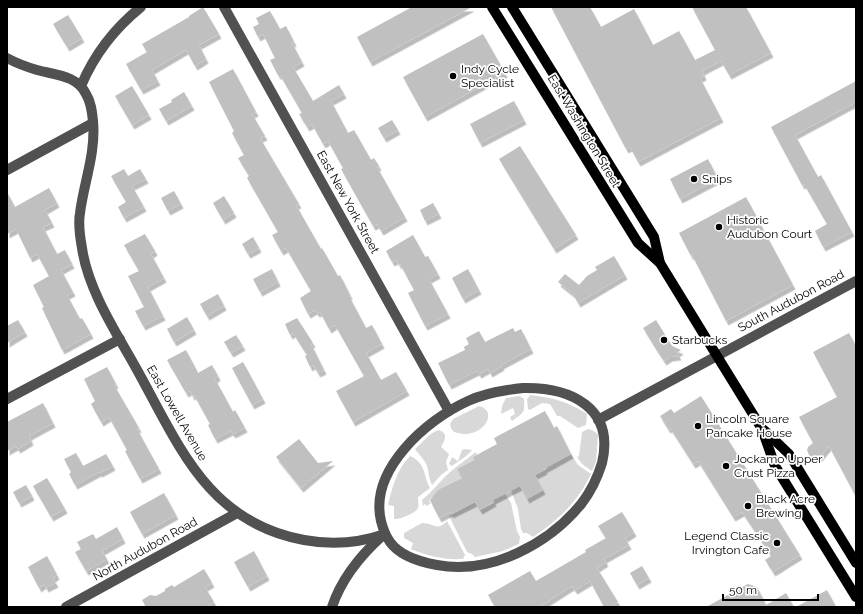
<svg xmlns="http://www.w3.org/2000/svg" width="863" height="614" font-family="Raleway,sans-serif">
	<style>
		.green { fill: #d8d8d8 }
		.building { fill: #c0c0c0; filter: url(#shadow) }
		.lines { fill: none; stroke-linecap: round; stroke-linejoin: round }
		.minor { stroke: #515151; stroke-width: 10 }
		.major { stroke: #000; stroke-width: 10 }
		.poi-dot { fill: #000; stroke: #fff; stroke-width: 1.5 }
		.labels { text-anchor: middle; stroke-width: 3.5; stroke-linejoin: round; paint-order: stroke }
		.poi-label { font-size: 12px; fill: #000; stroke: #fff; text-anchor: start }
		.street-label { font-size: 12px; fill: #000; stroke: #fff }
	</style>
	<defs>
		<filter id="shadow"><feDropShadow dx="2.5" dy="4.5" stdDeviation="0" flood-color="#0004"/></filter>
	</defs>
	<rect width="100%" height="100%" fill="#fff"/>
	<g class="green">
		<path d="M530 395C551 397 569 402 587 414L586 425 578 428 560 416H557L550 404 542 403 530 410 528 409 527 399 529 397Z"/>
		<path d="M520 396 524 399C525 414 523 413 512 421L510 417 515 414 513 408 501 414 502 406 506 398Z"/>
		<path d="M479 406C501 412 480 440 458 433 452 432 451 429 450 424L453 419Z"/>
		<polygon points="588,429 592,430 598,434 596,462 592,471 582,464 577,457 579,456 582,432"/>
		<path d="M439 430 443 432 445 435V439L441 447 449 454 446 462 448 470 441 475 432 485C429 479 429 473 427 466 425 460 419 455 415 449 422 443 430 432 439 430Z"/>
		<path d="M465 449 472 450C467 457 458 461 452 466L449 464 452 457 458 461 462 450Z"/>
		<path d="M476 452 477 455 473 457 474 460 457 469 462 478 437 491 439 494 432 497 429 501 431 503 427 506 425 504 423 506 422 500C432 492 439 482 449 473 457 466 467 459 476 452Z"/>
		<path d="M571 454 578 465 591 474C577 503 559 519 533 537L527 533H523L521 529 518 509 510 488 519 484 527 499 543 490 535 475 547 469 545 465 560 460Z"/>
		<path d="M410 456C426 463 423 475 430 488L418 497C418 500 419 505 418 508 416 513 399 520 394 519V506L388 505C392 488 397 469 410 456Z"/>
		<polygon points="504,492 511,503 517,531 520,537 519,544 503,551 475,557 472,554 467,552 449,516 475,502 480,510 494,503 492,498"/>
		<path d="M447 521 465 555 463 559C444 560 428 556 411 549L413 543 404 538V533L422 523C434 523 437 532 447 521Z"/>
	</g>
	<g class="building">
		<polygon points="203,7 219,34 199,45 206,59 195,66 186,50 152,70 158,81 141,90 126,64 147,52 142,44 189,17 189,16"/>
		<polygon points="412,7 472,7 370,62 357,37"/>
		<polygon points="551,7 590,7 601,27 634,9 653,45 679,31 695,60 715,50 692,7 746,7 771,53 729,75 721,61 702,71 704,76 700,78 721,118 638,162 630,147 626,149"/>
		<polygon points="270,11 280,29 286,26 294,42 292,43 302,62 293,67 313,101 339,85 344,94 331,101 348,133 354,130 371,160 374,158 379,166 377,167 405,217 381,231 377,224 373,226 341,169 343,168 328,141 323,144 312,124 307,127 299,114 302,113 280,75 278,75 270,60 275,58 263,34 258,37 253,27 259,24 256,18"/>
		<polygon points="68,15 82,38 67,47 53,24"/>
		<polygon points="483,34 505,73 425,117 403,77"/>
		<polygon points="233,69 256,112 252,114 265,136 260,138 299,204 296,205 321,249 322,248 338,276 340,275 350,295 349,296 366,328 372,325 382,344 366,353 381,380 396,372 407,391 353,422 336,391 364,376 335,325 329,329 320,312 317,313 315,310 308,314 300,298 311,291 286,248 281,251 272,235 278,232 247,178 249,176 238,158 244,155 232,133 234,131 209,82"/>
		<polygon points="856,81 856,102 795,135 818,177 821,175 852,232 823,247 815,231 827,224 804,184 802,185 771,127"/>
		<polygon points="132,86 149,115 132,125 115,96"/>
		<polygon points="184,92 192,106 166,121 159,109 172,102 171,100"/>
		<polygon points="514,101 524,120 480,143 470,124"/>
		<polygon points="392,120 398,130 384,138 378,128"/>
		<polygon points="520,146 576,235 554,249 499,159"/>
		<polygon points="708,159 718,179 680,199 670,179"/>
		<polygon points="124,169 128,176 140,169 146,179 132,186 144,207 124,218 118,207 126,202 111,176"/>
		<polygon points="49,188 57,203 45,210 52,223 43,227 57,254 65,250 72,264 61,270 73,292 67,295 80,319 82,318 91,334 62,350 42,308 44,307 33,285 49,276 37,254 30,258 16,229 7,234 7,192 15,207"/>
		<polygon points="174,191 181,204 168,211 161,198"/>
		<polygon points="224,196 234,213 223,220 213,203"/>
		<polygon points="746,197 793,285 726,321 692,255 691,256 679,233"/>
		<polygon points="433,203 439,214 425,221 420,210"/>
		<polygon points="145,234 155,251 151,254 164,278 148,287 163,316 143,326 135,311 144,307 128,276 139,271 124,245"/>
		<polygon points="413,235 425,257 428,256 438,274 429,279 448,314 425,326 408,293 414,290 400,264 399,265 396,260 392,262 386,251"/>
		<polygon points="253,237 259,248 248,254 242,244"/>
		<polygon points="614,256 625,275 578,303 573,294 558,282 565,274 579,285 587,276 597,270 595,267"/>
		<polygon points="272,269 278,282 260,292 253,279"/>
		<polygon points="468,269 479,290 463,299 452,278"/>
		<polygon points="218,294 224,306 207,316 200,304"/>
		<polygon points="187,317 194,330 174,342 167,329"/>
		<polygon points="297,318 313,343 311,344 324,370 318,373 313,365 310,367 305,356 307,355 293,333 290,335 285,324"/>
		<polygon points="18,320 25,332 7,343 7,326"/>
		<polygon points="656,320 672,346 681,350 677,353 679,356 670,357 664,361 656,349 643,328"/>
		<polygon points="513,328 515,332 521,329 531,349 501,365 502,366 490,373 488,369 479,374 477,371 449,385 438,363 465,350 464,347 469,344 466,338 479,331 485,342"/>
		<polygon points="849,333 856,346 856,497 829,446 819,458 814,459 809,455 807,450 808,447 813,443 799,417 837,397 813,352"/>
		<polygon points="236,335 243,346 231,353 224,342"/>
		<polygon points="186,350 198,373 212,365 218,376 215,379 233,412 235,410 245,428 233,434 231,431 215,439 208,425 210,424 194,395 192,396 190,391 186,393 167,360"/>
		<polygon points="243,362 263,399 252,405 232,368"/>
		<polygon points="107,367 116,384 114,385 139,428 137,429 159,469 140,479 125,451 127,450 109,417 101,422 91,404 95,401 84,379"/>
		<polygon points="701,396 800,555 773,572 765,560 771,556 742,512 733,517 698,461 693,464 670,428 668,429 660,416 671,409 674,413"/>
		<polygon points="43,403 53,423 29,436 31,441 18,449 16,446 7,451 7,422"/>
		<polygon points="545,411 554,428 557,426 571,454 544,469 545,470 535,475 543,490 527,499 520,486 493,500 494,502 480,510 475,502 451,514 450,512 439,518 430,500 438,490 462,478 457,469 474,460 473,457 497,444 494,438"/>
		<polygon points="299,439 318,463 333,461 301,488 276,457"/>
		<polygon points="76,453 83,466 106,454 113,466 100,473 99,472 75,485 69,474 71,472 64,459"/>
		<polygon points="47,478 65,509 51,517 33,486"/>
		<polygon points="26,485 32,496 19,503 13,492"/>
		<polygon points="164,493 176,515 142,534 130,512"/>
		<polygon points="622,512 634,532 625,538 629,545 604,559 606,562 597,568 618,602 610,607 604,607 590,581 575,590 572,586 539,607 495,607 488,595 530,571 536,581 586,552 585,550 606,538 598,526"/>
		<polygon points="117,527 123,539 102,551 107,559 86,571 75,552 81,549 77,542 93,534 96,539"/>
		<polygon points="254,551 267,576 248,587 234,562"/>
		<polygon points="47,556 57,575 53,578 56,583 46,588 44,584 39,588 28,567"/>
		<polygon points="642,566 649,578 637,585 630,573"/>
		<polygon points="204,569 212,583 205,587 214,602 206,607 146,607 142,600 150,595 156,596 165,591 165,589 172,585 174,587"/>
		<polygon points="748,584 757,587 766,605 786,593 794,607 706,607"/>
		<polygon points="827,590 836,607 796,607"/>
	</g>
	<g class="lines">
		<g class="minor">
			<polyline points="224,7 449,411"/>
			<path d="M7 58C16 63 27 67 37 70 55 75 77 75 86 94 91 102 92 111 93 121 96 153 84 182 80 213 78 224 80 237 82 248 88 290 116 332 136 368 179 445 207 522 304 540 331 545 359 543 385 534"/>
			<path d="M81 86C94 55 115 28 141 7"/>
			<polyline points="7,170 93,123"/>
			<path d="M523 388C571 387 615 408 602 463 598 476 591 491 582 503 549 544 491 575 437 565 420 562 400 556 390 542 385 535 383 529 381 521 369 470 426 420 468 401 485 393 504 390 523 388Z"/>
			<polyline points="7,399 120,339"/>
			<polyline points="598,420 856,281"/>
			<polyline points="66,607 237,513"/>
			<path d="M332 607C341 580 360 556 381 537"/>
		</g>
		<g class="major">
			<polyline points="492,7 638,243 660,263 717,356 762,429 775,466 856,597"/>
			<polyline points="512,7 654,237 660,263"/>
			<polyline points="764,430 789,454 856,563"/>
		</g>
	</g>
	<g class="poi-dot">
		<circle cx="453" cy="76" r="4"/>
		<circle cx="694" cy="179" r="4"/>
		<circle cx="719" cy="227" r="4"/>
		<circle cx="664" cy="340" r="4"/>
		<circle cx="698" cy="426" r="4"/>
		<circle cx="726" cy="466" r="4"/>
		<circle cx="748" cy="506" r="4"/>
		<circle cx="777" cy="543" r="4"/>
	</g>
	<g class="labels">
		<g class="poi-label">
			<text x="461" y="73">Indy Cycle<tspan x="461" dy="14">Specialist</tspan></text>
			<text x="702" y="183">Snips</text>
			<text x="727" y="224">Historic<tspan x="727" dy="14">Audubon Court</tspan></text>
			<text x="672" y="344">Starbucks</text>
			<text x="706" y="423">Lincoln Square<tspan x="706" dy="14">Pancake House</tspan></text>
			<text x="734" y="463">Jockamo Upper<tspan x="734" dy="14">Crust Pizza</tspan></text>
			<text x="756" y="503">Black Acre<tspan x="756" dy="14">Brewing</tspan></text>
			<text x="769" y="540" text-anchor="end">Legend Classic<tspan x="769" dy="14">Irvington Cafe</tspan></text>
		</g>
		<g class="street-label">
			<text transform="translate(584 131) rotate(59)" y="4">East Washington Street</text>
			<text transform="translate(348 202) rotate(61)" y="4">East New York Street</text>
			<text transform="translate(791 301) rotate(-28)" y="4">South Audubon Road</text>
			<text transform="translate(177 413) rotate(60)" y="4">East Lowell Avenue</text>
			<text transform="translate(145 549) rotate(-29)" y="4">North Audubon Road</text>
		</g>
	</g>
	<rect width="863" height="614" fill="none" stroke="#000000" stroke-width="16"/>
	<path d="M723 594v6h95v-6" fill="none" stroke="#000000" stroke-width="2"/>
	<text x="729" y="594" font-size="12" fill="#000000" stroke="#ffffff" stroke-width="3" paint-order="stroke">50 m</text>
</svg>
